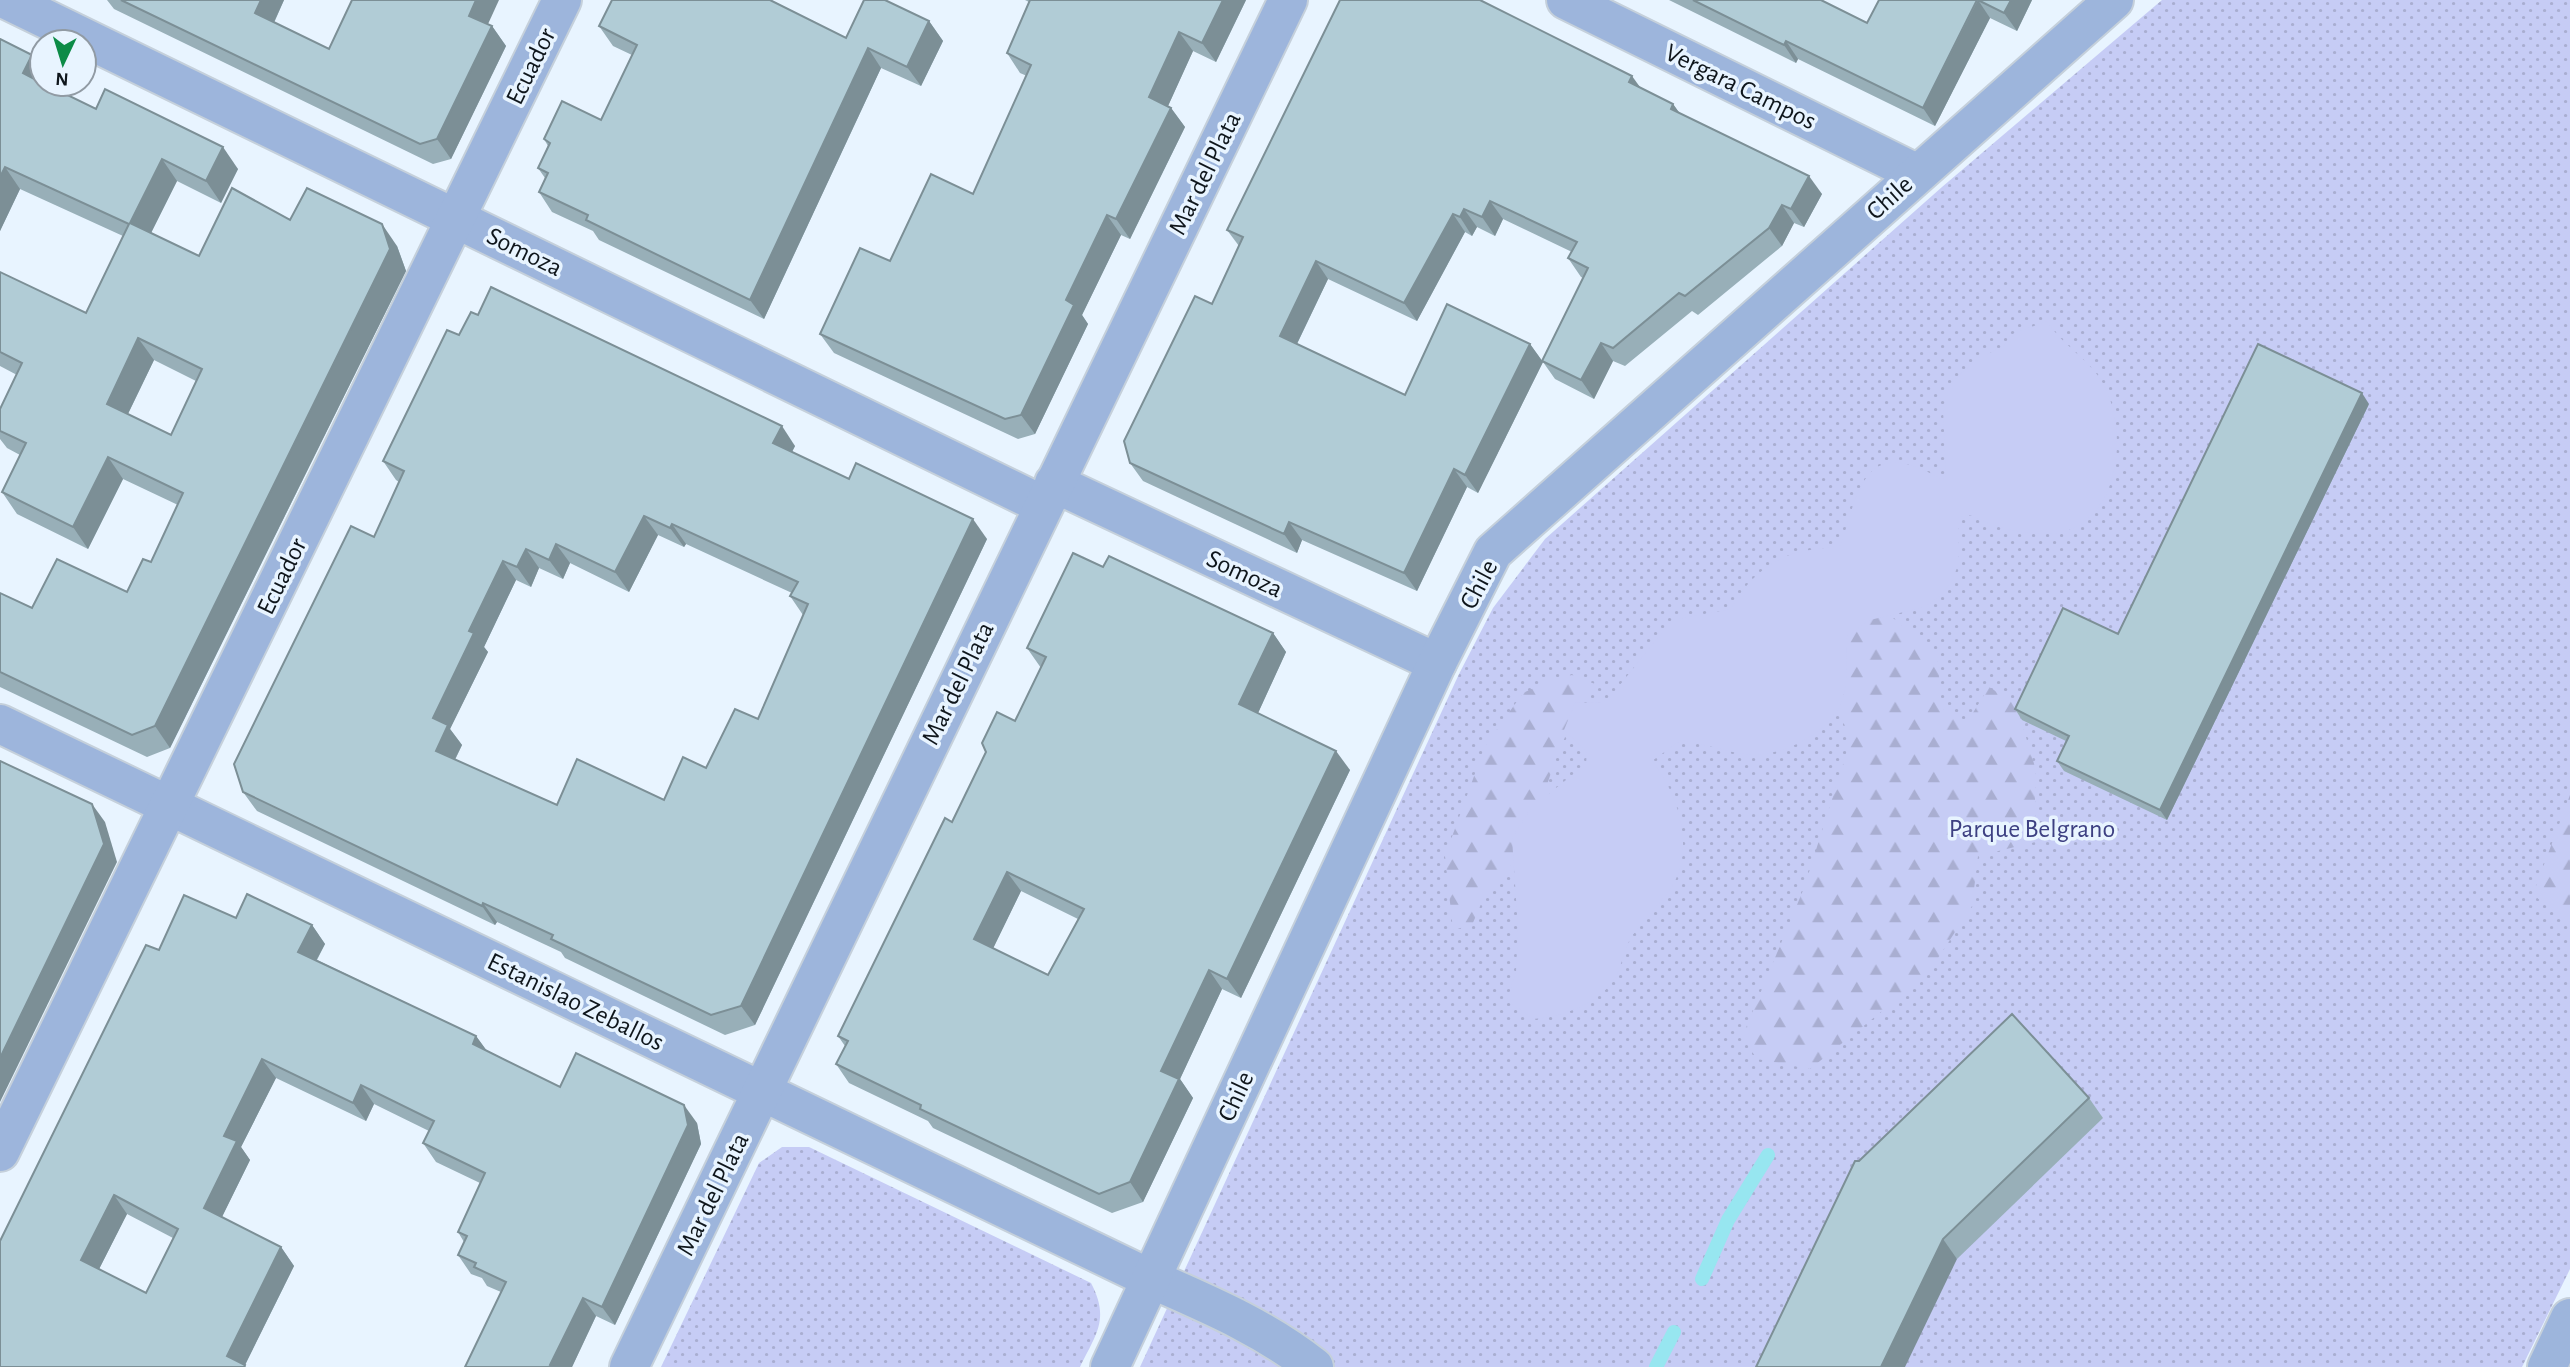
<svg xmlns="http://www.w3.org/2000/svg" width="2570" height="1367" font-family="'Alegreya Sans',sans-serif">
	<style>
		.grass { fill: url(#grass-dots) }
		.forest { fill: url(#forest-firs) }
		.pitch { fill: #c6ccf5 }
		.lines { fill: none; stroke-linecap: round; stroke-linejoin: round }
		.stream { stroke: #97e6f0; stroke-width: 14 }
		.minor-casing { stroke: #c5d0db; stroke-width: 42 }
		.minor { stroke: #9db5dc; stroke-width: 38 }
		.wall { fill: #98afb8; fill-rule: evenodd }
		.shaded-wall { fill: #7c8f96 }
		.building { fill: #b1ccd6; stroke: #7c8f96; stroke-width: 2; fill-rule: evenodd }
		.labels { text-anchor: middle; stroke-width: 7; stroke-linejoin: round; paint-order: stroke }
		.street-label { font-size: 26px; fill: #0f161c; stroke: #e8f4ff }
		.park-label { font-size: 26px; fill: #3d4082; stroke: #e8f4ff }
	</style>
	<defs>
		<pattern id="grass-dots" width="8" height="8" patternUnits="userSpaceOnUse" patternTransform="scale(1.75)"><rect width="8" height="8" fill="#c6ccf5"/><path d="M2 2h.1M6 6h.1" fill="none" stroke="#a9aed1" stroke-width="1.8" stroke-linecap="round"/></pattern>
		<pattern id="forest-firs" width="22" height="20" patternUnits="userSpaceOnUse" patternTransform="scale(1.75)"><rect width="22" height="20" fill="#c6ccf5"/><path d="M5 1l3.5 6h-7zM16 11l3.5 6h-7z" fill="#a9aed1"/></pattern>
	</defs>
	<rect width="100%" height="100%" fill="#e8f4ff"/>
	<g class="grass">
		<polygon points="2162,0 2570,0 2570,1269 2522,1367 1140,1367 1459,674 1493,608 1545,539 1942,187"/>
		<path d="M782 1147H809L1091 1283C1110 1319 1096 1334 1080 1367H661L759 1163Z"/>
	</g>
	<g class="forest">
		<polygon points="1882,609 1937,654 1942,708 1966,724 1989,687 2016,704 2035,767 2035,842 1978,856 1972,906 1927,975 1810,1069 1757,1059 1742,1037 1804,888 1850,742 1835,696 1836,634"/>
		<polygon points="1572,675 1600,686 1578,707 1556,758 1527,844 1481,904 1472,925 1453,930 1445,856 1485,746 1523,693 1551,680"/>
		<polygon points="2570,795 2570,927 2533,894"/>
	</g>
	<path class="pitch" d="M2047 321C2061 344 2086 357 2101 380 2133 432 2119 538 2041 534 2026 533 2007 530 1993 525 1985 523 1977 516 1968 515 1964 515 1962 516 1958 518V565L1952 581 1942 594 1925 607 1870 620 1847 636C1845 655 1849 682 1842 700 1830 734 1779 759 1744 754 1723 751 1702 743 1681 740L1652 761C1679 794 1697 852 1669 891 1657 907 1643 920 1632 936 1623 950 1622 968 1613 981 1596 1005 1561 1017 1533 1019L1507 1000 1516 972 1518 929 1512 838 1531 808 1586 764 1587 752 1564 730 1575 703 1601 702 1611 696 1672 620 1731 609C1743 585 1765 563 1792 554 1807 549 1825 549 1841 545 1860 481 1868 436 1943 480L1946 475 1943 409 1952 382 1977 359 2004 346 2010 335Z"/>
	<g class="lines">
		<g class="stream">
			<polyline points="1702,1279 1728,1220 1768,1155"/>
			<polyline points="1656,1367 1674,1332"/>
		</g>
		<defs>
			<g id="minor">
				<polyline points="7,0 1043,505"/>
				<polyline points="1566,0 1916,173"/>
				<polyline points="1054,483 1437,663"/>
				<path d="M0 724 1151 1279C1210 1305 1263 1327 1314 1367"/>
				<polyline points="0,1152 562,0"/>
				<polyline points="629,1367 1288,0"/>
				<polyline points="1110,1367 1437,663 1493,552 2114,0"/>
				<polyline points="2547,1367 2570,1318"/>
			</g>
		</defs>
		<use href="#minor" class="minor-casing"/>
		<use href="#minor" class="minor"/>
	</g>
	<g class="wall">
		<polygon points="107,0 284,0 274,23 329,49 488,24 492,26 506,46 451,159 433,164 114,9"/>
		<polygon points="1025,0 1246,0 1216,62 1193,51 1168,106 1171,108 1185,127 1130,239 1121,235 1082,315 1088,324 1035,434 1018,439 834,353 820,334 890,261 973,194 1027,76 1020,73 1007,53 1029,2"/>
		<polygon points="1669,0 1821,0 1867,23 1879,0 2032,0 2017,31 1990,18 1935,126 1798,59 1796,63"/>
		<polygon points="775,2 846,38 929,21 943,41 921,86 881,68 764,319 599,240 593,231 552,212 539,192 545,178 538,168 548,146 544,139 601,120 632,55 613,46 599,26"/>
		<path d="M0 39 32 55 42 68V84L96 109 238 169 221 203 177 181 151 233 199 256 290 220 397 246 406 271 170 748 147 757 0 687V593L32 608 127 592 151 562 178 505 123 479 88 549 17 514 2 492 20 455 7 448 0 439V409L17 375 0 366V272L86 313 123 236 20 189 0 231ZM154 360 196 381 171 435 128 414Z"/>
		<path d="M1641 88 1673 104 1680 114 1822 194 1804 227 1794 223 1782 246 1698 315 1692 311 1625 366 1613 361 1594 399 1555 379 1543 362 1478 493 1467 487 1417 591 1302 540 1297 553 1143 481 1130 463 1212 304 1239 246 1227 230ZM1503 219 1572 252 1568 258 1581 277 1583 278 1542 361 1530 344 1405 395 1297 344 1328 279 1417 321 1465 232 1472 236 1477 227 1495 236Z"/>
		<path d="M459 335 795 446 792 452 849 479 987 539 755 1025 725 1035 565 958 561 952 497 922 495 925 257 811 243 792 374 537 399 482 396 480 383 461ZM658 535 684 547 686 544 792 593 790 596 803 615 758 719 706 768 664 800 557 805 455 760 462 745 450 729 488 652 484 647 516 580 531 587 539 568 563 579 570 563 629 592Z"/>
		<polygon points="2369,404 2167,820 2064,771 2057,761 2066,741 2022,720 2015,709 2118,634"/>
		<path d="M1103 567 1273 633 1286 652 1258 713 1350 770 1241 998 1222 989 1180 1079 1193 1098 1143 1202 1112 1213 933 1128 928 1121 849 1083 836 1064 845 1046 838 1036 952 822 1015 721 1041 668 1027 648ZM1021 891 1078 919 1048 975 993 948Z"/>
		<path d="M236 918 312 925 325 944 317 960 476 1036 486 1050 560 1087 697 1123 701 1144 615 1325 596 1316 572 1367H465L501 1292 487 1286 482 1278 471 1274 458 1255 464 1242 458 1232 480 1183 436 1162 423 1143 429 1131 374 1104 366 1121 276 1078 241 1147 250 1160 222 1217 281 1247 294 1266 245 1365 246 1367H0L159 950ZM127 1214 173 1238 146 1293 99 1269Z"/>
		<polygon points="2089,1098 2103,1118 1957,1259 1859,1161"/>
	</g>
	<g class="shaded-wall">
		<polygon points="261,0 284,0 269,33 255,13"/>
		<polygon points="476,0 499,0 483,35 469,16"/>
		<polygon points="1223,0 1246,0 1216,62 1202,43"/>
		<polygon points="1978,0 1990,18 1935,126 1923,108"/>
		<polygon points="2011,0 2032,0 2017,31 2004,13"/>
		<polygon points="929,21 943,41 921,86 907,67"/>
		<polygon points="492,26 506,46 451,159 437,139"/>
		<polygon points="1179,32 1193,51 1163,117 1149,97"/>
		<polygon points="1786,41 1798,59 1796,63 1784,45"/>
		<polygon points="868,48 881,68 764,319 750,300"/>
		<polygon points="32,55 42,68 42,84 23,73"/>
		<polygon points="1632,76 1645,94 1629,82"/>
		<polygon points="1673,104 1686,122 1671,109"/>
		<polygon points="1171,108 1185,127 1130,239 1116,219"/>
		<polygon points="223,147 238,169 221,203 206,181"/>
		<polygon points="162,159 177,181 145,245 130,223"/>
		<polygon points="5,167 20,189 0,231 0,177"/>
		<polygon points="1809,176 1822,194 1804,227 1791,209"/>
		<polygon points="1490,201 1503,219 1495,236 1482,217"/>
		<polygon points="1782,205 1794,223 1782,246 1769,228"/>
		<polygon points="1464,209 1477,227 1472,236 1460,217"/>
		<polygon points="1453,214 1465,232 1417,321 1404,303"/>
		<polygon points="1107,215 1121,235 1082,315 1088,324 1035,434 1021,415 1066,300"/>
		<polygon points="382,224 397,246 406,271 170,748 155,726"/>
		<polygon points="1316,261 1328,279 1292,354 1280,336"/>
		<polygon points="138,338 154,360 122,426 107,404"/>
		<polygon points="1601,343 1613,361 1594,399 1581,380"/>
		<polygon points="1530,344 1543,362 1478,493 1465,475"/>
		<polygon points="2362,393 2369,404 2167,820 2160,810"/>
		<polygon points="782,426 795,446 786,463 773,443"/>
		<polygon points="108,457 123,479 88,549 73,527"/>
		<polygon points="1454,469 1467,487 1417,591 1404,573"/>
		<polygon points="644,516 658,535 629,592 615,572"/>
		<polygon points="973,519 987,539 755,1025 741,1006"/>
		<polygon points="1289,522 1302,540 1297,553 1284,534"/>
		<polygon points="672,524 686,544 684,547 670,528"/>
		<polygon points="556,544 570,563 563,579 549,560"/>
		<polygon points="526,549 539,568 531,587 517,567"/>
		<polygon points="503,561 516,580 484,647 488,652 450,729 462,745 449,771 436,751 433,718 469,631"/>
		<polygon points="1273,633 1286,652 1253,724 1239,704"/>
		<polygon points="1336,751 1350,770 1241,998 1227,979"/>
		<polygon points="92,804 105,822 117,862 0,1102 0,1058"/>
		<polygon points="1007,872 1021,891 988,959 974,939"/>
		<polygon points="483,903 497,922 495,925 482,906"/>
		<polygon points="312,925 325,944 311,970 298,952"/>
		<polygon points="1209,970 1222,989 1180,1079 1193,1098 1143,1202 1130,1182 1161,1071"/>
		<polygon points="476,1036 490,1055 473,1044"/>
		<polygon points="262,1059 276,1078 241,1147 250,1160 217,1227 204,1208 224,1136"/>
		<polygon points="361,1085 374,1104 366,1121 353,1103"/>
		<polygon points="684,1105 697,1123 701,1144 615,1325 602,1307"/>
		<polygon points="114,1195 127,1214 94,1279 81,1260"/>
		<polygon points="1943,1239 1957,1259 1905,1367 1881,1367"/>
		<polygon points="281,1247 294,1266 244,1367 227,1356"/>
		<polygon points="583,1298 596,1316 572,1367 552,1367 550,1365"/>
	</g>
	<g class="building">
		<polygon points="121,0 261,0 255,13 329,49 352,0 476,0 469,16 492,26 437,139 420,144"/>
		<polygon points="612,0 770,0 846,38 864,0 885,0 929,21 907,67 868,48 750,300 586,220 588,215 539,192 548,173 538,168 550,143 544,139 562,101 601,120 637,45 599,26"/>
		<polygon points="1030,0 1223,0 1202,43 1179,32 1149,97 1171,108 1116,219 1107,215 1066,300 1074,305 1021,415 1005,419 820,334 860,248 890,261 931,174 973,194 1031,65 1007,53"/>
		<polygon points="1340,0 1480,0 1632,76 1629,82 1673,104 1671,109 1809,176 1791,209 1782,205 1769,228 1685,296 1679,293 1613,348 1601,343 1581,380 1542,361 1588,268 1568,258 1577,242 1490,201 1482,217 1464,209 1460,217 1453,214 1404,303 1316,261 1280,336 1405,395 1447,304 1530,344 1465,475 1454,469 1404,573 1289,522 1284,534 1130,463 1124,441 1195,296 1212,304 1243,237 1227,230"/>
		<polygon points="1693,0 1821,0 1867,23 1879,0 1977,0 1923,108 1786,41 1784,45"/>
		<polygon points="1978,0 2011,0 2004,13"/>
		<path d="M0 39 32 55 23 73 42 83V84H45L96 109 105 89 223 147 206 181 162 159 130 223 199 256 232 188 290 220 307 188 382 224 390 249 155 726 132 735 0 672V593L32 608 57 559 127 592 143 559 151 562 183 493 108 457 73 527 2 492 26 443 0 431V409L22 363 0 352V272L86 313 129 224 5 167 0 177ZM138 338 202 369 171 435 107 404Z"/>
		<path d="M491 287 782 426 773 443 849 479 856 463 973 519 741 1006 711 1015 551 939 553 935 483 903 482 906 243 792 234 764 351 526 374 537 404 471 383 461 447 330 459 335 471 312 478 315ZM644 516 670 528 672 524 798 582 790 596 808 604 758 719 735 709 706 768 683 757 664 800 577 759 557 805 436 751 448 725 433 718 474 633 469 631 503 561 517 567 526 549 549 560 556 544 615 572Z"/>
		<polygon points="2258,344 2362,393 2160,810 2057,761 2069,736 2015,709 2063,608 2118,634"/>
		<path d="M1073 553 1103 567 1109 556 1273 633 1239 704 1336 751 1227 979 1209 970 1161 1071 1179 1079 1130 1182 1099 1194 920 1109 921 1105 836 1064 848 1041 838 1036 945 818 952 822 986 752 982 743 997 712 1015 721 1046 657 1027 648ZM1007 872 1084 909 1048 975 974 939Z"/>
		<polygon points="0,761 92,804 104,844 0,1058"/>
		<path d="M247 894 312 925 298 952 476 1036 473 1044 560 1087 576 1053 684 1105 688 1125 602 1307 583 1298 550 1365 555 1367H465L506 1282 474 1267 476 1263 458 1255 467 1236 458 1232 485 1173 423 1143 434 1121 361 1085 353 1103 262 1059 224 1136 237 1141 204 1208 281 1247 227 1356 245 1365 244 1367H0V1241L146 945 159 950 184 895 236 918ZM114 1195 178 1229 146 1293 81 1260Z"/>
		<polygon points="2012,1014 2089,1098 1943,1239 1881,1367 1756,1367 1855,1161 1859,1161"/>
	</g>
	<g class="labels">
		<g class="street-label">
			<text transform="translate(530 66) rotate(-64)" y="9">Ecuador</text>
			<text transform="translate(1741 86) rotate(26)" y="9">Vergara Campos</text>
			<text transform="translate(1204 173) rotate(-64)" y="9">Mar del Plata</text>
			<text transform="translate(1889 197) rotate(-42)" y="9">Chile</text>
			<text transform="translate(525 251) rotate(26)" y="9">Somoza</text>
			<text transform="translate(1245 573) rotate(25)" y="9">Somoza</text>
			<text transform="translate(281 576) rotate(-64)" y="9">Ecuador</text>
			<text transform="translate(1478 584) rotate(-62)" y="9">Chile</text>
			<text transform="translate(957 683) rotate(-64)" y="9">Mar del Plata</text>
			<text transform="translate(576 1001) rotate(26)" y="9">Estanislao Zeballos</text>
			<text transform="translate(1235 1096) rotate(-65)" y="9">Chile</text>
			<text transform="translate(712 1194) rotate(-64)" y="9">Mar del Plata</text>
		</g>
		<g class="park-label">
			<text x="2032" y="837">Parque Belgrano</text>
		</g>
	</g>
	<g transform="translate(63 63) rotate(184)"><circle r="33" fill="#e8f4ff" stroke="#919ba4" stroke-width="2"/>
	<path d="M0-5L12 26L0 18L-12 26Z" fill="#0c8b47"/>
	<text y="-10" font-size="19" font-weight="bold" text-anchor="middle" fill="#0f161c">N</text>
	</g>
</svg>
